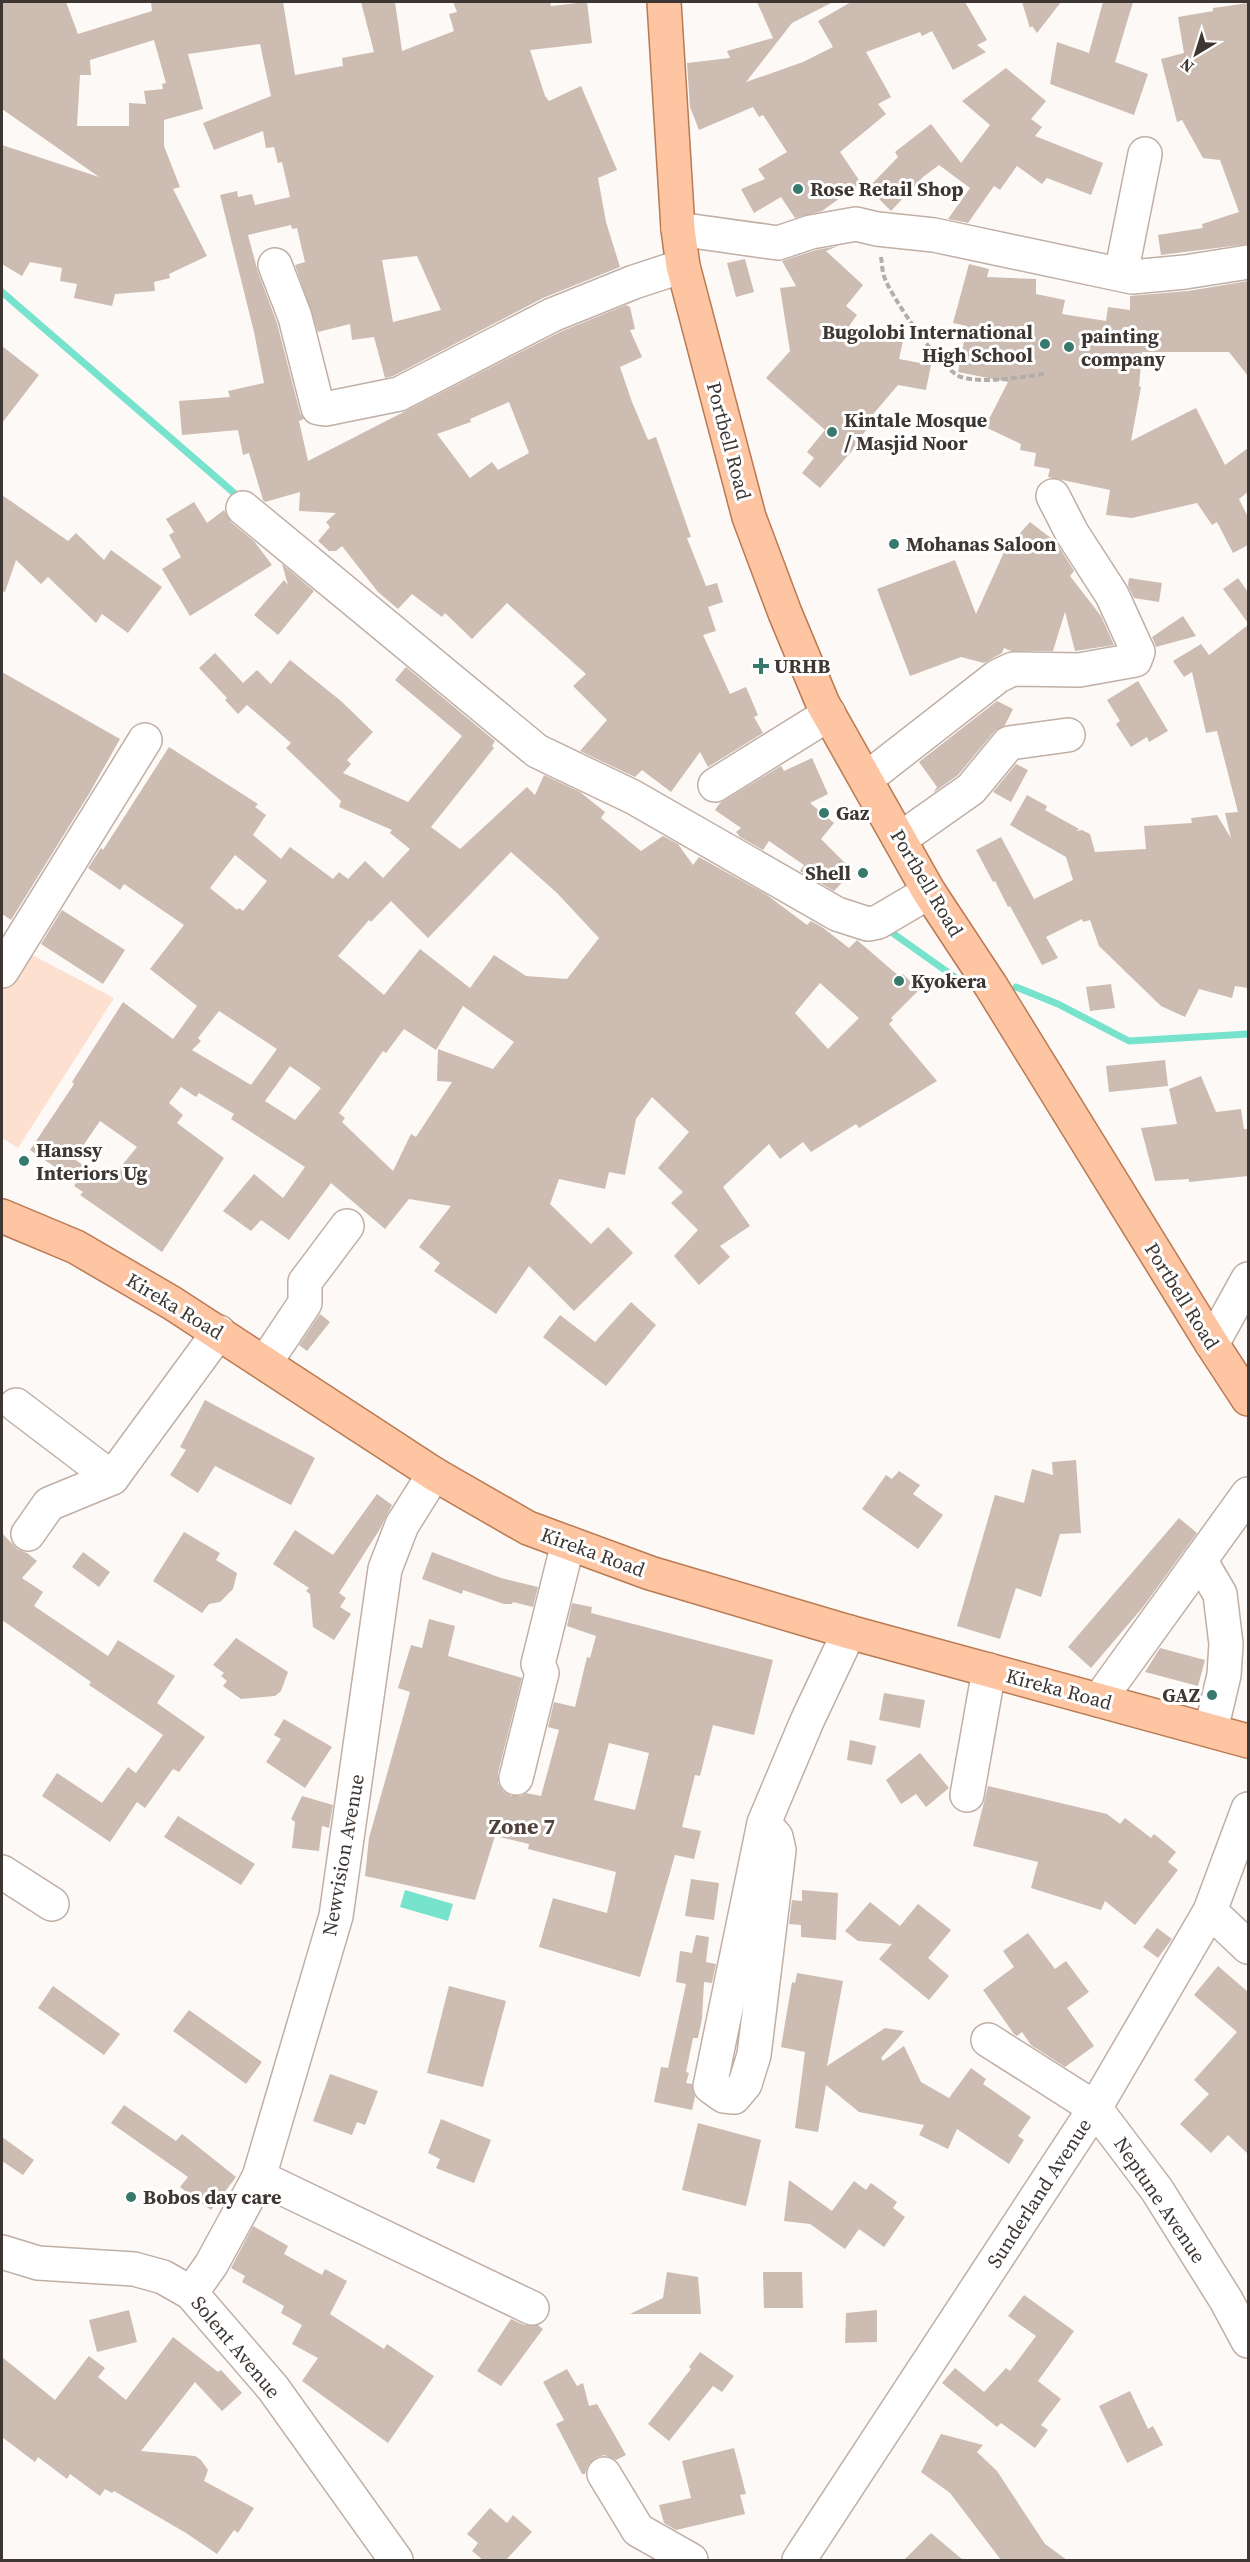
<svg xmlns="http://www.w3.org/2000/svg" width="1250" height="2562" font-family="'Source Serif 4',serif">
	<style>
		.green { fill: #fde0cf }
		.water { fill: #77e3cd }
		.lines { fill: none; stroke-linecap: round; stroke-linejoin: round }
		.stream { stroke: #77e3cd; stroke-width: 7 }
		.building { fill: #cdbcb2; fill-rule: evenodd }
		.minor-casing { stroke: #c0afa5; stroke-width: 36 }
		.major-casing { stroke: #b97a52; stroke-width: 36 }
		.path { stroke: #b3aeab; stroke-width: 4; stroke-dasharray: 6 3; stroke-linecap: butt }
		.minor { stroke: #fff; stroke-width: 33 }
		.major { stroke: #fdc5a2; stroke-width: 33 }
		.poi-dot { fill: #377a6d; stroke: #fff; stroke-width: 2 }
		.labels { text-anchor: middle; stroke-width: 6; stroke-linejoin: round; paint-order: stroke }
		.poi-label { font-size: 20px; font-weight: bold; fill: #3d3632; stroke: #fff; text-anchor: start }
		.street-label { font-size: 20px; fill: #3d3632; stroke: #fff }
		.quarter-label { font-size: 22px; font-weight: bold; fill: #4f4138; stroke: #fff }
	</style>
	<rect width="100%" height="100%" fill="#fdf9f7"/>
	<polygon class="green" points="2,939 114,998 18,1148 2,1138"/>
	<polygon class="water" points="405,1890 453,1904 448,1921 400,1907"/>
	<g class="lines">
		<g class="stream">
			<polyline points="2,292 241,499"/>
			<polyline points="887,929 963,983"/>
			<polyline points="1016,987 1058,1004 1129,1041 1248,1034"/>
		</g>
	</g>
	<g class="building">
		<path d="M2 2H66L78 34 152 11 151 2H283L295 75 343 66 342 58 374 52 361 2H395L402 51 454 31 449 14 457 12 453 2H550L551 6 587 2 592 43 530 50 545 96 549 101 581 86 617 170 598 178 606 222 620 267 543 298 393 376 385 378 374 337 352 340 350 324 318 332 295 265 305 262 297 228 292 229 291 225 248 235 258 272 277 323 300 413 304 419 299 421 308 461 560 332 626 305 630 307 635 329 630 330 642 357 620 367 632 402 648 440 656 437 691 537 687 538 706 586 717 583 723 602 708 607 716 631 703 635 730 694 746 687 758 715 754 717 763 733 708 767 700 752 671 792 642 770 635 777 580 751 607 720 573 686 586 674 507 603 472 639 445 613 442 617 412 594 398 609 378 592 342 546 336 551H329L318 541 330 527 326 522 336 513 299 511 300 492 265 502 263 500 249 453 243 455 238 430 182 435 179 401 230 397 228 391 264 383 254 332 220 195 237 191 238 197 252 194 255 205 290 197 282 162 278 163 274 147 266 148 263 131 214 150 203 123 271 96 260 44 188 54 203 109 164 120V146L180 187 173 189 207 256 169 274 170 278 154 282 155 291 115 294 112 306 74 298 77 284 60 281 62 268 30 262 22 276 2 264V145L99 177 2 109ZM154 40 166 83 162 84 163 89 144 91 146 104 129 103V126H77L80 75H91L90 60ZM417 256 441 310 393 322 382 260ZM509 402 529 453 498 470 492 462 470 478 437 434 471 422 470 419Z"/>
		<polygon points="757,2 833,2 792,23 746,82 803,62 833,47 818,21 851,2 965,2 987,40 977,45 986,52 953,70 932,31 922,36 920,32 866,52 891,97 878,104 886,114 840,152 861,183 822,211 795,218 781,197 754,213 741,189 765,179 758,169 787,152 763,115 759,117 753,107 699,130 690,107 687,63 730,58 727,51 773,38"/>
		<polygon points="1022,2 1061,2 1037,33 1032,26 1030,28"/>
		<polygon points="1103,2 1133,2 1115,62 1148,74 1134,115 1050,84 1057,42 1089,53"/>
		<polygon points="1248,3 1248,244 1161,255 1158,235 1203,228 1202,224 1239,212 1220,160 1203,158 1182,120 1177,122 1161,59 1184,53 1178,17 1213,11 1213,8"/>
		<polygon points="1006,68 1046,101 1031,119 1042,127 1035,136 1103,163 1091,195 1047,178 1042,184 1017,166 1000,190 994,186 968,223 948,219 970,188 939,165 923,177 891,211 868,188 898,157 895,152 931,124 961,163 990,125 962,101"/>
		<polygon points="838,246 826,251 863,285 846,306 857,315 849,326 904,336 899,359 931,365 926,390 898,385 869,419 872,421 851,452 820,488 802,473 814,458 807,452 825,430 766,378 790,351 780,288 796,286 782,261 816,250"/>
		<polygon points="745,259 754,292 736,297 727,263"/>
		<polygon points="969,264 989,269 987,277 1036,279 1036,294 1065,300 1062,314 1106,321 1108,307 1130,310 1130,296 1188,291 1248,281 1248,376 1229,352 1142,352 1139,386 1141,387 1131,441 1196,408 1225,465 1248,448 1248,492 1239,499 1248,517 1248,545 1233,553 1217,522 1212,525 1197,503 1132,518 1106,515 1110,490 1048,477 1050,469 1034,466 1036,453 1020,450 1021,444 985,427 1008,382 958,372 967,326 953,323"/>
		<polygon points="2,346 39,375 2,423"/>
		<polygon points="2,495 68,541 76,533 104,560 111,550 162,587 128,633 102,614 96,623 48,577 41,584 16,560 5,592 2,591"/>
		<polygon points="194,502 207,523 224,510 231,522 254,541 272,565 190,616 162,569 181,557 169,535 174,532 166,519"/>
		<polygon points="1030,522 1056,542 1074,571 1070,576 1101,616 1114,645 1075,651 1065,612 1053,651 1011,651 1004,648 1002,653 984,663 961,657 910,676 877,589 955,560 976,614 1005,550"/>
		<polygon points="282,564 314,591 278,635 254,615 284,580 288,585"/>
		<polygon points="1129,578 1162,583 1159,602 1134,598 1128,586"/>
		<polygon points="1238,578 1248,592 1248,623 1223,589"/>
		<polygon points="1183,616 1196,636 1156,647 1152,637"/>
		<polygon points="1248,625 1248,988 1235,986 1232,998 1199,989 1185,1017 1161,1006 1099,946 1090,920 1083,922 1082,919 1046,937 1058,958 1042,965 1010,906 1008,907 995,881 993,882 976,850 1001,837 1034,899 1073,880 1066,857 1010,825 1027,795 1047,806 1045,810 1079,829 1076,831 1082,830 1090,834 1095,852 1146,849 1144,826 1192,823 1191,818 1217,815 1231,838 1225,813 1238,812 1217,731 1206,733 1192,672 1184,677 1173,661 1201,644 1209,655"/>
		<path d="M215 653 243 683 257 670 271 684 290 660 341 701 373 732 347 760 351 764 343 773 408 802 462 736 395 680 406 667 495 741 492 746 494 748 431 827 460 849 527 787 535 795 544 775 580 792 605 812 601 818 641 851 663 836 678 844 693 865 699 857 767 895 807 925 811 921 822 927 849 948 857 940 900 977 903 974 919 990 891 1018 893 1020 889 1024 937 1081 859 1128 856 1124 811 1152 803 1142 780 1159 769 1144 723 1187 750 1226 720 1246 730 1257 699 1285 674 1256 698 1230 671 1203 683 1192 658 1168 689 1132 652 1097 636 1119 625 1175 609 1172 605 1189 559 1179 550 1204 591 1244 608 1227 633 1253 574 1311 529 1266 496 1314 434 1271 440 1263 419 1247 451 1206 409 1199 385 1229 331 1183 289 1240 261 1220 251 1231 223 1211 254 1174 283 1198 305 1167 231 1119 234 1114 199 1093 196 1097 181 1087 169 1103 183 1115 177 1123 224 1158 162 1252 80 1195 83 1192 74 1186 77 1182 30 1150 74 1084 72 1082 123 1002 173 1039 197 1006 150 969 184 925 124 884 120 890 88 868 101 848 103 850 169 747 258 804 255 807 266 815 253 835 281 859 290 847 333 879 339 872 348 879 365 861 383 878 410 849 390 833 392 830 339 807 341 801 286 748 291 743 247 705 238 714 225 700 227 698 199 668ZM511 852 557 893 599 938 567 979 526 976 494 955 470 988 420 949 384 995 338 956 369 920 371 922 391 901 428 938ZM235 855 267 881 243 911 239 908 237 910 210 888ZM820 983 859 1018 828 1049 795 1013ZM463 1006 514 1042 493 1069 438 1049 437 1081 452 1082 416 1137 411 1134 393 1171 342 1122 345 1118 339 1113 383 1051 386 1053 404 1029 436 1050ZM219 1011 277 1049 251 1085 192 1050 201 1041 198 1038ZM290 1066 321 1088 295 1120 265 1101ZM100 1121 137 1147 108 1182 74 1159Z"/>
		<polygon points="2,672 120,739 89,794 11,920 2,914"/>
		<polygon points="1138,681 1168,731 1149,742 1147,737 1131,747 1116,724 1120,721 1107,700"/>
		<polygon points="997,701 1013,709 1005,725 995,731 958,775 933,793 937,787 919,762"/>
		<polygon points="812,758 828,794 810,803 834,823 821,839 853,871 834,891 800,871 804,865 769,841 763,850 740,837 736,832 741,828 715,810 720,803 781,766 784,771"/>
		<polygon points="1016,764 1028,770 1011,802 993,792"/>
		<polygon points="62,910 125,950 103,984 41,944"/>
		<polygon points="1111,984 1115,1008 1090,1011 1086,987"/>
		<polygon points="1165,1060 1168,1086 1109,1092 1106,1066"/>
		<polygon points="1201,1076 1216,1112 1241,1109 1244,1129 1248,1129 1248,1176 1189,1182 1189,1179 1155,1181 1141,1128 1177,1124 1169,1089"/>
		<polygon points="631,1302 656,1325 606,1386 543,1337 560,1315 595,1342"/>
		<polygon points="320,1314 330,1322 307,1351 299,1345"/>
		<polygon points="205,1400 315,1458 291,1505 215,1466 198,1493 170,1475 186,1450 180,1447"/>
		<polygon points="1076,1460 1081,1533 1060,1534 1041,1597 1016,1588 1000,1639 957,1626 995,1495 1024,1503 1032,1469 1053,1475 1052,1462"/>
		<polygon points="899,1471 920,1485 913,1494 943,1515 918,1549 862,1509 886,1475 892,1479"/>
		<polygon points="377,1494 392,1505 380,1529 339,1593 346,1598 340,1607 351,1614 334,1640 313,1627 310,1594 306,1591 309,1588 273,1564 295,1530 333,1555"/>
		<polygon points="1179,1518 1197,1533 1143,1607 1091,1668 1068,1647"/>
		<polygon points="184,1532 220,1553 216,1560 237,1573 233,1589 220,1602 209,1604 202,1613 153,1581"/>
		<polygon points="2,1533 17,1549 27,1553 37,1561 22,1578 43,1592 34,1606 108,1656 118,1640 175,1676 157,1703 205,1737 179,1772 173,1769 145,1808 137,1802 110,1842 42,1796 57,1773 102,1803 128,1767 136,1773 163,1735 89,1685 91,1682 2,1620"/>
		<polygon points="83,1552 110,1572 99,1587 72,1567"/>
		<polygon points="432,1552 501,1578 538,1587 533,1607 513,1602 512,1604 504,1604 463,1590 462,1594 422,1579"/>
		<path d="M572 1603 592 1607 591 1613 773 1660 754 1735 713 1725 700 1776 695 1775 682 1827 701 1831 694 1859 675 1855 640 1977 539 1947 553 1898 607 1913 616 1872 528 1849 529 1844 495 1836 475 1900 365 1876 369 1838 410 1692 398 1688 411 1645 422 1648 429 1619 455 1626 448 1656 522 1678 498 1773V1783L503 1791 511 1796H521L526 1793 541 1796 559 1730 548 1727 554 1702 575 1707 587 1657 590 1658 596 1636 567 1626ZM609 1743 649 1753 635 1810 594 1800Z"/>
		<polygon points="236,1638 288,1672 281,1691 275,1696 241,1699 223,1686 227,1681 221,1676 224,1673 213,1665"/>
		<polygon points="1160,1648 1205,1660 1198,1686 1145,1672"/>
		<polygon points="884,1693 925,1700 920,1728 879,1720"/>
		<polygon points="284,1719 332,1747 305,1788 266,1762 281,1739 274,1735"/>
		<polygon points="850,1740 876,1746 872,1765 847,1760"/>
		<polygon points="920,1753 949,1788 926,1807 916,1794 901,1804 886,1780"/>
		<polygon points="988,1786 1107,1814 1120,1824 1125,1818 1151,1838 1154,1834 1176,1852 1168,1862 1178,1870 1135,1925 1105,1901 1101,1910 1031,1888 1038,1862 973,1846"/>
		<polygon points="302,1796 333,1805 329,1828 322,1826 319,1851 292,1848 295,1822 291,1819"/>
		<polygon points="178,1816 255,1864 241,1885 164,1837"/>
		<polygon points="691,1879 719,1883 714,1920 685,1916"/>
		<polygon points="802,1890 838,1893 836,1940 801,1937 801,1925 789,1924 792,1900 802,1901"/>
		<polygon points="870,1902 900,1926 918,1904 951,1930 928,1958 949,1976 929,2000 879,1959 892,1944 858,1941 845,1931"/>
		<polygon points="1157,1928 1172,1939 1158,1958 1143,1947"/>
		<polygon points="1028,1933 1055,1969 1066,1961 1089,1992 1067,2008 1094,2046 1065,2067 1031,2045 1022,2032 1017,2036 1014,2034 983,1990 1014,1967 1003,1951"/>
		<polygon points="696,1935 709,1937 706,1962 716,1964 712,1983 704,1982 702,2019 698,2038 693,2038 686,2072 689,2073 686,2083 692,2084 695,2097 692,2110 654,2102 661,2067 668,2068 686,1984 676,1982 680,1951 692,1953"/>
		<polygon points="1218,1966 1248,1992 1248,2154 1228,2135 1211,2153 1180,2124 1209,2094 1194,2080 1237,2032 1194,1995"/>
		<polygon points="797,1973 843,1981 827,2066 885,2028 904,2031 881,2058 883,2061 904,2046 921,2082 949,2098 971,2068 986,2079 983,2084 1031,2117 1018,2136 1024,2140 1009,2164 957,2129 948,2149 919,2135 924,2125 859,2112 826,2085 818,2132 795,2128 805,2052 781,2047 792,1982 795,1983"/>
		<polygon points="53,1986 120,2034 104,2055 38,2008"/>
		<polygon points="449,1986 506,2001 483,2087 427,2073"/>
		<polygon points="189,2010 262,2062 246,2084 173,2031"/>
		<polygon points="330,2074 378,2091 365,2125 357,2122 352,2135 313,2121"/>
		<polygon points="124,2105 176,2141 182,2134 236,2177 211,2210 180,2187 188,2177 111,2123"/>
		<polygon points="441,2119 491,2140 474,2183 436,2168 440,2159 428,2153"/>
		<polygon points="698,2123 761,2140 746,2206 682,2190"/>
		<polygon points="2,2137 34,2160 23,2175 2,2161"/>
		<polygon points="789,2180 832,2211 854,2181 866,2190 871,2183 897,2202 893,2208 905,2217 884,2247 859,2229 845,2249 810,2224 784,2221"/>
		<polygon points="253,2226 288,2246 284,2254 322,2275 325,2269 347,2281 330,2314 384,2349 387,2344 434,2376 388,2443 302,2381 318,2358 292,2344 302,2325 281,2313 284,2306 242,2282 245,2276 231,2268"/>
		<polygon points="667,2272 698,2277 701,2314 630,2314 663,2298"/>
		<polygon points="763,2272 802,2272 803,2308 764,2308"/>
		<polygon points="1024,2295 1074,2331 1038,2381 1061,2399 1041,2425 1048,2430 1035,2448 1001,2423 997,2427 942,2383 955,2368 984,2392 1006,2368 1010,2371 1036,2336 1008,2316"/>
		<polygon points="129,2310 137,2342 97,2352 89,2320"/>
		<polygon points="877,2310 877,2342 845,2343 846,2313"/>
		<polygon points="511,2319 524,2325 538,2325 543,2329 501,2386 477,2371"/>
		<polygon points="173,2337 218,2372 221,2370 242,2393 222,2411 195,2382 141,2451 195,2456 201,2460 208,2470 204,2481 254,2508 238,2533 234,2530 217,2554 186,2533 114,2491 112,2493 105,2489 100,2496 70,2474 67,2479 38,2457 35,2462 2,2437 2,2357 55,2400 89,2356 105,2368 98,2377 126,2400"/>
		<polygon points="700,2352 734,2376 722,2392 713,2386 669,2441 648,2424 691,2369 689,2367"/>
		<polygon points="567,2369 577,2386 583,2383 589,2406 597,2404 626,2455 616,2460 604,2455 595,2458 588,2465 585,2474 582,2474 556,2424 564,2420 543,2382"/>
		<polygon points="1130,2391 1148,2429 1153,2426 1163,2445 1127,2463 1099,2406"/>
		<polygon points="941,2434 983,2445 977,2452 997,2471 1045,2544 1067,2560 1001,2560 950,2493 921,2472"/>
		<polygon points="734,2448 746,2494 740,2495 745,2514 676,2530 664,2523 659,2505 691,2498 682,2461"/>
		<polygon points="490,2508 507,2523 513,2515 532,2532 506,2560 483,2560 472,2551 478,2543 467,2534"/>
		<polygon points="931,2533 963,2560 904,2560"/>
	</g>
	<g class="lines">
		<defs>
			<g id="minor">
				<polyline points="678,229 778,243 811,232 856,224 877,229 934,235 1132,277 1185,272 1248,262"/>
				<polyline points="275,265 295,317 318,408 325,409 399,394 552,315 634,282 683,266"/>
				<polyline points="1121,274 1145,154"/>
				<polyline points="243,508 537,751 633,797 837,914 868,924 878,922 929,892"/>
				<polyline points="866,779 998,676 1013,669 1079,670 1135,660 1138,652 1112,595 1072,533 1053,496"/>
				<polyline points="715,785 829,714"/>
				<polyline points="900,839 971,789 1009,743 1068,735"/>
				<polyline points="2,971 145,740"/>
				<polyline points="1212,1344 1248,1279"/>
				<polyline points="265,1363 305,1303 305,1282 347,1226"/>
				<polyline points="16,1405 112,1478 219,1332"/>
				<polyline points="28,1534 49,1504 112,1478"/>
				<polyline points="1200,1560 1220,1594 1226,1644 1224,1675 1211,1730"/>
				<polyline points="1099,1700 1248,1494"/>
				<polyline points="516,1778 542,1673 538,1664 568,1543"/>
				<polyline points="967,1795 989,1670"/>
				<polyline points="764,1823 776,1837 779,1850 754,2055 745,2084 734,2097 724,2096 710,2086 764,1823 807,1721 849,1632"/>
				<polyline points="2,1872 52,1904"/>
				<polyline points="1210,1911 1248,1947"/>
				<polyline points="988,2040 1095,2108 1157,2190 1226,2300 1248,2341"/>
				<polyline points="259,2177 532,2308"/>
				<polyline points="2,2252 38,2263 134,2269 163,2277 191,2293 273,2388 396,2560"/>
				<polyline points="191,2293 211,2265 259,2177 336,1916 385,1569 402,1525 434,1474"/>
				<polyline points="604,2474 638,2530 691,2560"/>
				<polyline points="799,2560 1095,2108 1210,1911 1248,1809"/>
			</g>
			<g id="major">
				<polyline points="664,2 678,229 683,266 749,517 785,613 823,704 929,892 991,986 1212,1344 1248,1399"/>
				<polyline points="2,1216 76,1247 172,1303 434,1474 528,1528 650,1573 849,1632 1248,1741"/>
			</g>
		</defs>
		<use href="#minor" class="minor-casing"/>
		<use href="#major" class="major-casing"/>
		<path class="path" d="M881 257C882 263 882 270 884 276 890 296 942 371 961 377 986 384 1018 377 1044 374"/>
		<use href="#minor" class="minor"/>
		<use href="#major" class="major"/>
	</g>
	<g class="poi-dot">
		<circle cx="798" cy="189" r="6"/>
		<circle cx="1045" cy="344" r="6"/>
		<circle cx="1069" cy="347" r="6"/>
		<circle cx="832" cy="432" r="6"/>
		<circle cx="894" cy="544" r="6"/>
		<path d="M758 657h6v6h6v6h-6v6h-6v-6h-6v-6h6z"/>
		<circle cx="824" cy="813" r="6"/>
		<circle cx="863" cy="873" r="6"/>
		<circle cx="899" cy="981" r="6"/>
		<circle cx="24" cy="1161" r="6"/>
		<circle cx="1212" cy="1695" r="6"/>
		<circle cx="131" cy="2197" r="6"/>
	</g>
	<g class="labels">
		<g class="poi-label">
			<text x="810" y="196">Rose Retail Shop</text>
			<text x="1033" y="339" text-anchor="end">Bugolobi International<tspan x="1033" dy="23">High School</tspan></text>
			<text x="1081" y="343">painting<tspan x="1081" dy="23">company</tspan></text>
			<text x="844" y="427">Kintale Mosque<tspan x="844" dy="23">/ Masjid Noor</tspan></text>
			<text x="906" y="551">Mohanas Saloon</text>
			<text x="774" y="673">URHB</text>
			<text x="836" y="820">Gaz</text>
			<text x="851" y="880" text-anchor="end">Shell</text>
			<text x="911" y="988">Kyokera</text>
			<text x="36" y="1157">Hanssy<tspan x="36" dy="23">Interiors Ug</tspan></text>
			<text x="1200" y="1702" text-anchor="end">GAZ</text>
			<text x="143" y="2204">Bobos day care</text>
		</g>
		<g class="street-label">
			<text transform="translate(729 441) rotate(75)" y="7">Portbell Road</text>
			<text transform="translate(927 883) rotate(59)" y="7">Portbell Road</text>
			<text transform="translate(1182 1296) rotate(58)" y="7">Portbell Road</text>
			<text transform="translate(175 1306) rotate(31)" y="7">Kireka Road</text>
			<text transform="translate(593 1552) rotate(20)" y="7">Kireka Road</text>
			<text transform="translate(1059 1689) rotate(15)" y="7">Kireka Road</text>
			<text transform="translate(343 1855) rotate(-80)" y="7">Newvision Avenue</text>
			<text transform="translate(1039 2193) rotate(-57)" y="7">Sunderland Avenue</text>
			<text transform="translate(1160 2200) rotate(56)" y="7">Neptune Avenue</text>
			<text transform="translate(236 2347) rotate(50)" y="7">Solent Avenue</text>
		</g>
		<g class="quarter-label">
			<text x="522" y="1834">Zone 7</text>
		</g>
	</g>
	<rect width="1250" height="2562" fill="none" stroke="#3d3632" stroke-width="6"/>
	<g transform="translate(1196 54) rotate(218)" stroke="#ffffff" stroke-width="4.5" paint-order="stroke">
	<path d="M0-4.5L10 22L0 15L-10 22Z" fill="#3d3632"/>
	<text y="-9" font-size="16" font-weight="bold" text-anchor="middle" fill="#3d3632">N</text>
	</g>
</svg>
